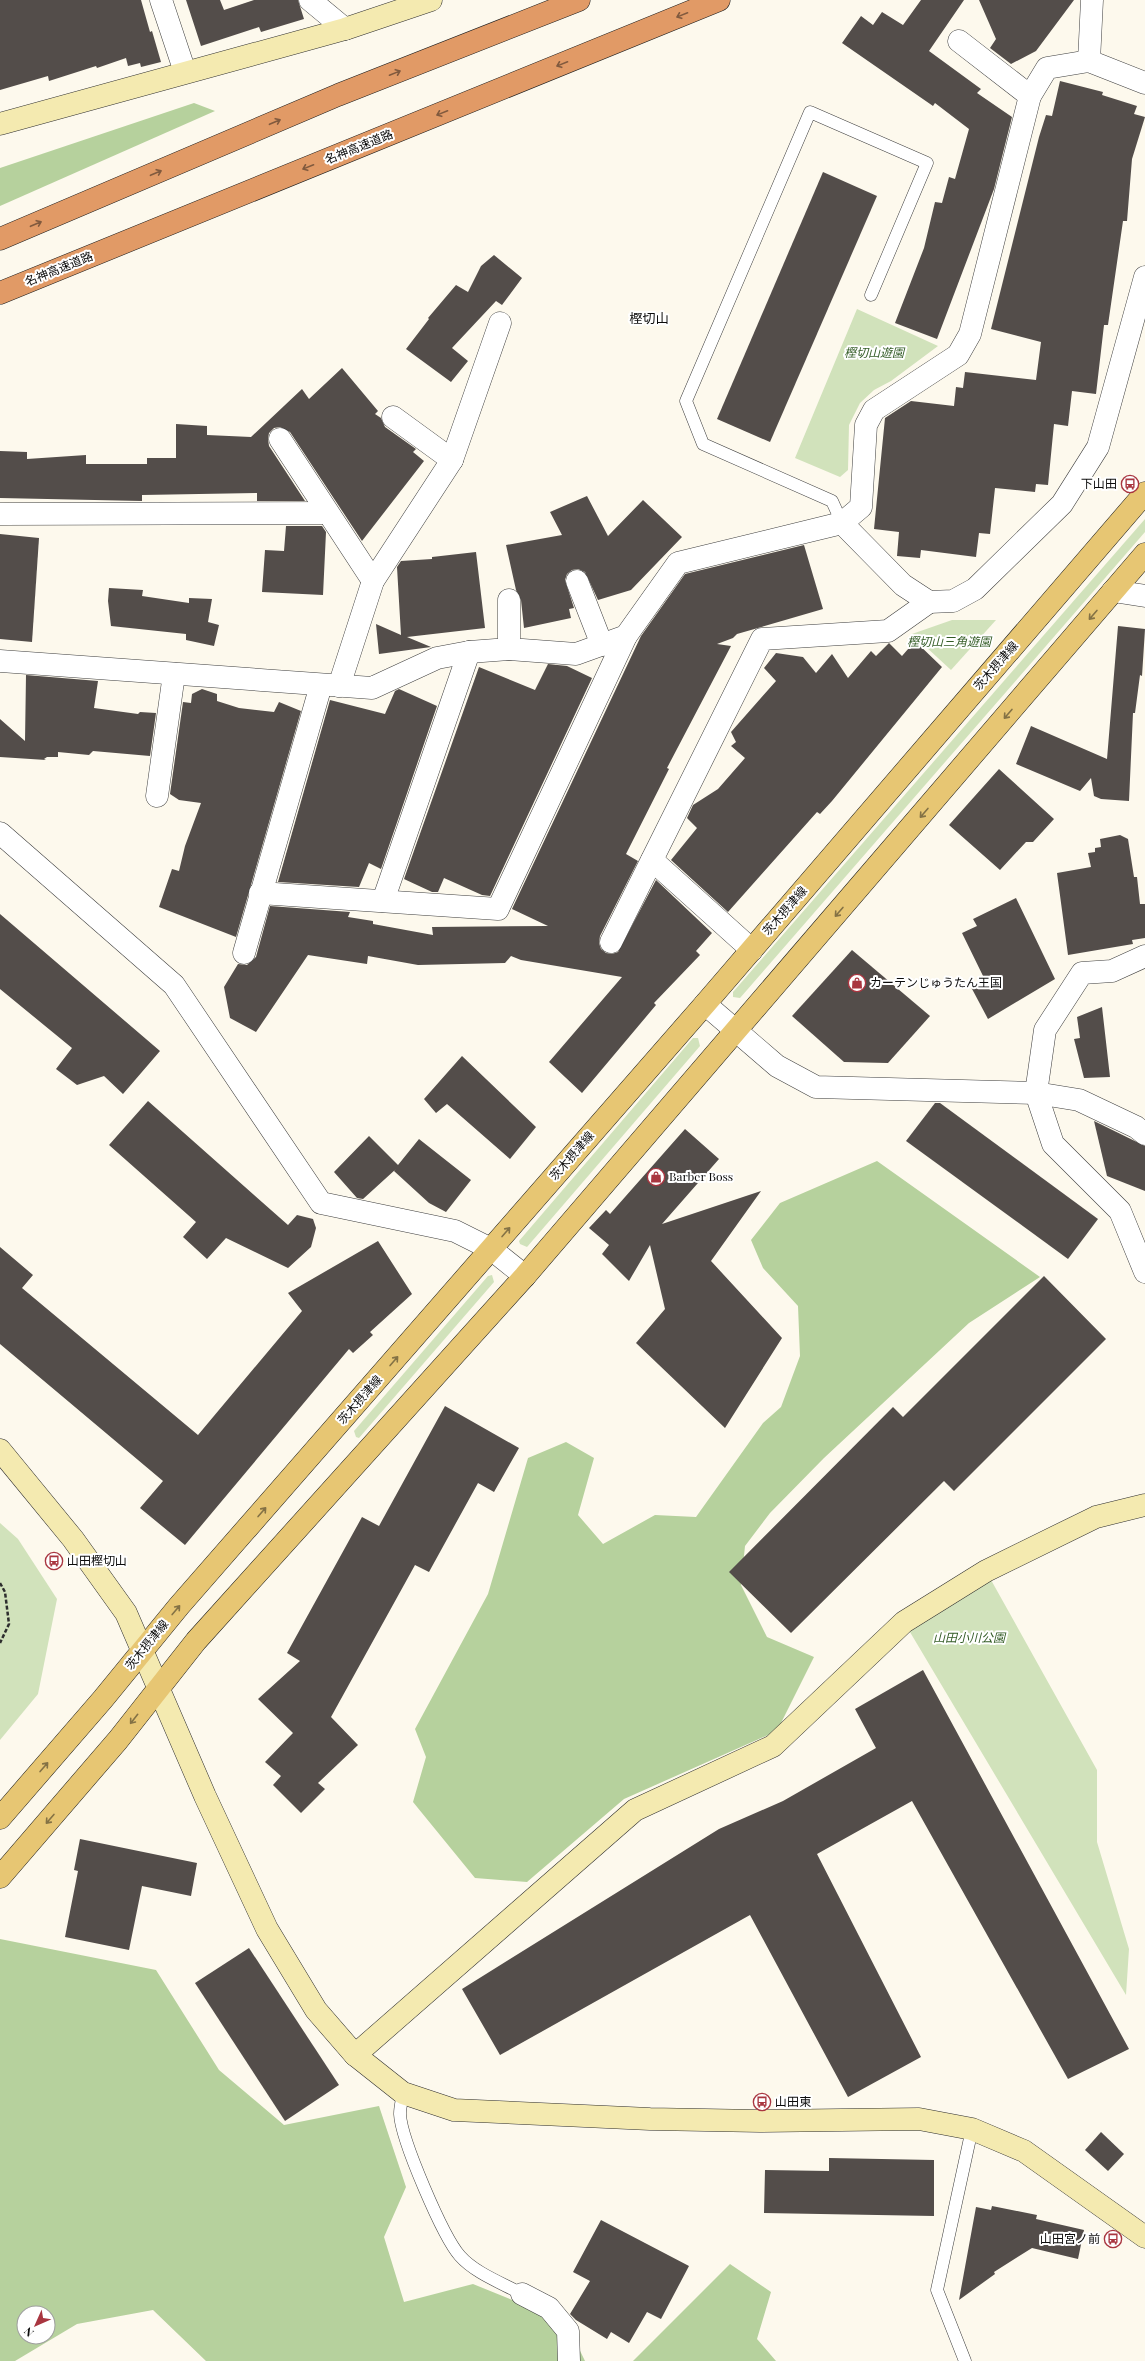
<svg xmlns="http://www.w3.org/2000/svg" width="1145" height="2361" font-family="'Playfair Display','Noto Sans JP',serif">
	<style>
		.green { fill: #d1e2bb }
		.forest { fill: #b6d19d; fill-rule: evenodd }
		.building { fill: #534d4a }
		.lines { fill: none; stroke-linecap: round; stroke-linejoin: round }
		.lane-casing { stroke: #3f3f3f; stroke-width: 13 }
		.street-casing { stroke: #3f3f3f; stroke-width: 23 }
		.secondary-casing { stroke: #2e2e2e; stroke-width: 23 }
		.primary-casing { stroke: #1d1d1d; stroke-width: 23 }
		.highway-casing { stroke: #1d1d1d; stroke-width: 23 }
		.path { stroke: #2e2e2e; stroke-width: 2.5; stroke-dasharray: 4 2; stroke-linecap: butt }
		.lane { stroke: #fff; stroke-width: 12 }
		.street { stroke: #fff; stroke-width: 22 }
		.secondary { stroke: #f4eab0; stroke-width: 22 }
		.primary { stroke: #e7c673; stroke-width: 22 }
		.highway { stroke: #e19a66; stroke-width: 22 }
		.oneway { stroke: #815a3e }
		.oneway2 { stroke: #847245 }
		.labels { text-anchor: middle; stroke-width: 4; stroke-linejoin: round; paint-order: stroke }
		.street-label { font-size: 12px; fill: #0c0c0c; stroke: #fff }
		.park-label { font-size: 12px; font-style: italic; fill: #325b25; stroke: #fff }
		.poi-label { font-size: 12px; fill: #0c0c0c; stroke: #fff; text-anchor: start }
		.neighbourhood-label { font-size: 13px; fill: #0c0c0c; stroke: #fff }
	</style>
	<rect width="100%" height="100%" fill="#fdf9ed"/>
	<g class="green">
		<polygon points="857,309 938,346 891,381 874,390 860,403 849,425 848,470 840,477 795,458"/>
		<polygon points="1145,519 1145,532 740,998 733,997 733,992"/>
		<polygon points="952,620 996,620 951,670 912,634"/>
		<polygon points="693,1038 698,1038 700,1046 527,1247 520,1244 519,1241"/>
		<polygon points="492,1275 494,1282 359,1438 356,1437 354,1431 488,1276"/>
		<polygon points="0,1523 18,1539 57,1599 38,1694 0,1740"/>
		<polygon points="986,1571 1097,1770 1097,1842 1129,1949 1126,1995 904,1622"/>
	</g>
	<g class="forest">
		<polygon points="194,103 215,111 0,206 0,168"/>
		<polygon points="877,1161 1040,1277 969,1323 824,1458 770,1513 745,1546 741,1585 767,1637 814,1657 777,1731 624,1799 527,1882 475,1878 413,1802 426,1757 415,1729 488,1594 528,1458 566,1442 594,1458 578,1515 603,1544 655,1515 696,1517 763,1423 781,1407 800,1356 798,1306 763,1268 751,1240 780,1203"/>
		<path d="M0 1939 156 1970 219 2070 284 2125 379 2106 406 2187 384 2237 404 2302 473 2284 566 2322 585 2361H206L153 2310 77 2324 15 2361H0ZM24 2313H48V2337H24Z"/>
		<polygon points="730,2264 771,2292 757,2339 776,2361 633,2361"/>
	</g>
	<g class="building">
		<polygon points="0,0 141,0 150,32 152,31 161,62 141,67 140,63 128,66 126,58 97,68 96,66 49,81 48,76 0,90"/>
		<polygon points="186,0 220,0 224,10 254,0 298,0 304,19 261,32 259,27 201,46"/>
		<polygon points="921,0 964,0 929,51 981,89 977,93 1012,117 994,189 937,339 895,323 924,248 935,202 942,203 949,177 955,179 969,129 935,103 933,106 842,43 861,16 873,25 882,12 903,25"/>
		<polygon points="979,0 1074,0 1036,51 1011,64 990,48 996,39"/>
		<polygon points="1060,81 1103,92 1102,95 1137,106 1134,114 1145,117 1132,159 1127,221 1123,221 1108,325 1104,325 1096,394 1072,391 1068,426 1054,424 1048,485 1036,484 1035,492 995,488 990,534 979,533 976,557 921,550 920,558 897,556 899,532 874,529 885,418 911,401 954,406 956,387 963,388 965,372 1036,380 1041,342 991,329 1039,137 1046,115 1052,116"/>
		<polygon points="823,172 877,196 770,442 717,419"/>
		<polygon points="494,255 522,278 502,305 496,301 452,348 468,361 451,382 406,349 429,319 428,318 456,285 468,292 481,266"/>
		<polygon points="342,368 378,411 375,414 381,418 385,427 416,449 413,452 424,461 362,541 290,432 280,427 274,428 269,433 268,439 269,446 305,501 257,501 257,493 142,495 142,501 0,498 0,451 27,452 27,459 86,455 86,464 147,464 147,458 176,458 176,424 207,426 207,435 251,437 302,389 309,399"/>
		<polygon points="587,496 608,536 643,500 682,537 631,590 598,600 585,572 578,569 572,570 567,574 565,580 574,608 569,609 571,618 524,628 521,600 516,590 506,545 562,535 550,512"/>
		<polygon points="286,526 322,526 326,532 323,595 262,592 265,550 284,551"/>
		<polygon points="0,534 39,538 32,642 0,639"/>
		<polygon points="804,545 823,609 737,634 733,638 717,644 731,646 667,768 669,769 626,854 638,861 600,936 599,943 601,949 606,953 612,954 618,952 656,880 712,933 696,951 700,955 654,1003 656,1005 582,1093 549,1062 622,977 521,960 511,956 505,963 418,965 368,956 367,964 308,955 256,1032 230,1018 224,987 238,964 247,965 256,957 270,906 350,912 348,917 373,921 373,924 433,935 432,927 548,926 512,909 641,636 685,574"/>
		<polygon points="476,552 485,628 407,637 431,647 379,654 376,624 401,635 397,567 401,561 432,559 432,557"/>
		<polygon points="109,588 143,590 142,596 189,603 189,598 212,599 208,622 219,625 214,646 186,640 186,634 111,626 108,601"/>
		<polygon points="1118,626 1145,629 1142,676 1140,675 1135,713 1133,713 1129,801 1101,799 1094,796 1091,778 1080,791 1016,764 1031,726 1107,759"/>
		<polygon points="915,641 942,667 832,801 820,814 817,812 728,912 671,860 697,828 687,818 693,805 718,789 745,758 731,746 736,742 731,732 776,681 764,668 776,653 803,657 816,673 832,654 848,678 871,651 876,656 889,643 902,656"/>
		<polygon points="548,664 567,666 592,678 490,896 482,895 444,878 438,892 432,892 404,879 479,667 535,690"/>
		<polygon points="26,675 98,681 94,708 138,714 140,712 156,713 150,756 93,751 89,755 58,752 58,757 47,757 44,759 46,760 0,757 0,719 25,741"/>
		<polygon points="202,689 217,694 217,701 239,708 274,712 279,702 301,711 236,937 159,907 172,869 179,871 185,846 201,803 179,800 170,794 183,702 191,703 192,694"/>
		<polygon points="399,689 437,706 381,869 369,863 359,887 278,882 330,700 385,714 395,691"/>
		<polygon points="999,769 1054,819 1033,842 1026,842 1000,870 949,825"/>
		<polygon points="1120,835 1128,839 1134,877 1137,877 1140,904 1145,904 1145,938 1132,940 1133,944 1068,955 1057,873 1091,867 1088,853 1095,852 1095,848 1101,847 1100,839"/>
		<polygon points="1016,898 1055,979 988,1019 971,987 985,980 962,933 977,926 973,919"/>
		<polygon points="0,914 160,1051 123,1094 104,1076 77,1085 56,1069 72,1048 0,989"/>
		<polygon points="852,950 930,1016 888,1063 844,1062 792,1016"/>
		<polygon points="1102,1007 1110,1077 1084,1078 1074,1039 1080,1038 1077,1017"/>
		<polygon points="462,1056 536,1127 510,1159 447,1104 436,1113 424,1099"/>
		<polygon points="148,1101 288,1225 297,1215 313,1219 316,1228 311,1247 288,1268 226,1238 207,1259 183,1237 196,1222 109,1145"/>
		<polygon points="935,1103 940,1103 1098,1219 1068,1259 906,1141"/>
		<polygon points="1094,1121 1145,1146 1145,1191 1107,1176"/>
		<polygon points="685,1129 719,1159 662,1224 761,1191 711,1261 782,1338 725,1428 636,1343 665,1309 650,1245 629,1281 602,1254 609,1245 589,1228 606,1210 610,1214"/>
		<polygon points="369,1136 398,1165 419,1139 471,1180 446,1212 429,1203 394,1171 396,1169 363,1199 357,1198 334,1172"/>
		<polygon points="378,1241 412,1294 370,1332 373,1335 353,1353 349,1349 185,1545 140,1508 163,1481 0,1344 0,1247 33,1275 22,1288 198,1435 302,1311 288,1293"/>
		<polygon points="1044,1276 1106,1339 954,1491 944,1481 791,1633 729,1572 893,1407 903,1417"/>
		<polygon points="445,1406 519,1448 494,1492 478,1483 429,1572 415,1565 331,1717 358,1745 318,1783 325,1789 301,1813 273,1785 281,1776 265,1762 293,1733 258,1699 300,1661 287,1653 362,1517 379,1526"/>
		<polygon points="923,1670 1129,2049 1068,2079 912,1801 817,1854 921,2057 848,2097 750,1915 500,2055 462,1989 719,1829 783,1801 876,1748 855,1709"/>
		<polygon points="80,1839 197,1863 191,1896 142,1886 129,1950 65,1937 78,1871 74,1870"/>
		<polygon points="249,1948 339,2085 285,2121 195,1983"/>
		<polygon points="1101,2132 1124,2154 1108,2171 1085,2150"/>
		<polygon points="829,2158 934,2160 934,2216 764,2213 765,2170 829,2171"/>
		<polygon points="992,2206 1037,2215 1036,2219 1084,2230 1078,2259 1032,2248 994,2272 995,2274 959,2300 976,2207 991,2210"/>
		<polygon points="601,2220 689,2266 661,2319 647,2312 629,2343 611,2332 607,2339 576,2320 570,2314 590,2281 573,2272"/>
	</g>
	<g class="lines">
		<defs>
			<g id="lane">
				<polyline points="842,523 832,501 703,444 686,401 810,112 927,163 871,295"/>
				<path d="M403 2093C402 2100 400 2107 400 2114 401 2139 443 2237 460 2256 475 2273 502 2283 522 2294"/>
				<polyline points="965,2361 937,2290 972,2129"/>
			</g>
			<g id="street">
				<polyline points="161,0 185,72"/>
				<polyline points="310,0 345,29"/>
				<polyline points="959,41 1030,96"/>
				<polyline points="1089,61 1092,0"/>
				<polyline points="393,417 452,460"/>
				<polyline points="280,439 373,581"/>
				<polyline points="0,514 327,513"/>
				<polyline points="842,523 861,507 866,425 874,410 958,355 970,334 1030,96 1047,68 1089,61 1145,83"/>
				<polyline points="577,581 602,645"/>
				<polyline points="1113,591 1145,596"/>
				<polyline points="509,600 509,649"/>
				<polyline points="0,661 372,688 437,658 469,652 509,649 576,654 626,636 678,563 842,523 903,585 929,602 953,601 975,589 1062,504 1098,447 1145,277"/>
				<polyline points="339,686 373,581 452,460 500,323"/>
				<polyline points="157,796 174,674"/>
				<polyline points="0,833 174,985 321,1203 455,1231 491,1249 525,1276"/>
				<polyline points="652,860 752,950"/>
				<polyline points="260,893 498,909 626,636"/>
				<polyline points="383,901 469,652"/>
				<polyline points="611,942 762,639 888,631 929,602"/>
				<polyline points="244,953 321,685"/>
				<polyline points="1145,956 1112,971 1082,973 1045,1030 1036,1093 1053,1144 1120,1211 1145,1272"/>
				<polyline points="705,1004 777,1066 816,1087 1036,1093 1079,1100 1136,1127 1145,1134"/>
				<polyline points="522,2294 549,2308 568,2331 569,2361"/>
			</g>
			<g id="secondary">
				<polyline points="0,124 345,29 431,0"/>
				<polyline points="0,1450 73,1539 126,1613 205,1796 267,1929 316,2010 355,2055 403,2093 454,2110 650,2119 760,2121 919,2119 972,2129 1024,2151 1145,2237"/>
				<polyline points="355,2055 635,1810 773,1746 904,1622 986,1571 1096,1517 1145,1505"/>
			</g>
			<g id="primary">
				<polyline points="0,1818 103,1699 179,1606 705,1004 1145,493"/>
				<polyline points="0,1877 118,1740 196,1641 525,1276 1145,554"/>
			</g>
			<g id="highway">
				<polyline points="0,239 338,95 579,0"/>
				<polyline points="0,293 719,0"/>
			</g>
		</defs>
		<use href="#lane" class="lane-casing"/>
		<use href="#street" class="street-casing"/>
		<use href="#secondary" class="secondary-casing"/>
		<use href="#primary" class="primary-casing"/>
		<use href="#highway" class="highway-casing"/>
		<polyline class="path" points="0,1583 5,1592 9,1624 0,1643"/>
		<use href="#lane" class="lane"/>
		<use href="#street" class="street"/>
		<use href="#secondary" class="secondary"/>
		<use href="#primary" class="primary"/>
		<use href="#highway" class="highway"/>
	</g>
	<defs><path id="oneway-shaft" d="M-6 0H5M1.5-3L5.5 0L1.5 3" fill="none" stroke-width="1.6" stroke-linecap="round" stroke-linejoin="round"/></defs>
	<g class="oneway">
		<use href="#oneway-shaft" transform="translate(682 15) rotate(158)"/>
		<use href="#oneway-shaft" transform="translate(562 64) rotate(158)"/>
		<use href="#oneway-shaft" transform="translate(395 73) rotate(-22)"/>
		<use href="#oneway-shaft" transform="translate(442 113) rotate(158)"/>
		<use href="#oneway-shaft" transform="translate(275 122) rotate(-23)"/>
		<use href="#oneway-shaft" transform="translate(308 167) rotate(158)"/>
		<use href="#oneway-shaft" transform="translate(156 173) rotate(-23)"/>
		<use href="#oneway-shaft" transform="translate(36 224) rotate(-23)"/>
	</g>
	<g class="oneway2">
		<use href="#oneway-shaft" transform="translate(1093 615) rotate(131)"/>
		<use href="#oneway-shaft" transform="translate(1008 714) rotate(131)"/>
		<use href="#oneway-shaft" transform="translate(924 813) rotate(131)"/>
		<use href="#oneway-shaft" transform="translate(839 912) rotate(131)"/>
		<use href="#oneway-shaft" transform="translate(506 1232) rotate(-49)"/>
		<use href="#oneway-shaft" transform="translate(394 1361) rotate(-49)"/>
		<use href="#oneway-shaft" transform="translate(262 1512) rotate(-49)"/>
		<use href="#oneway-shaft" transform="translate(176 1610) rotate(-50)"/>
		<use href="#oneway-shaft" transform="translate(134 1719) rotate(128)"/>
		<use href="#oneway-shaft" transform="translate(44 1767) rotate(-49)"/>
		<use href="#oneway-shaft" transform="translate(50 1819) rotate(131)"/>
	</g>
	<defs>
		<symbol id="bus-ring" viewBox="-11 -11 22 22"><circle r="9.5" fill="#fff" stroke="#a93640" stroke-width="1.5"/><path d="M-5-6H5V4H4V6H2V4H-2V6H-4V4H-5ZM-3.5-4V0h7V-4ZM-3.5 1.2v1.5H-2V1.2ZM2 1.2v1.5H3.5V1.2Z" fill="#a93640"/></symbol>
		<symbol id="shop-ring" viewBox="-11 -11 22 22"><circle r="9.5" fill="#fff" stroke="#a93640" stroke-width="1.5"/><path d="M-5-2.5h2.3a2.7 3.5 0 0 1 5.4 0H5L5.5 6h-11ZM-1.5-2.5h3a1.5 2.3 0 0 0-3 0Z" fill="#a93640"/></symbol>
	</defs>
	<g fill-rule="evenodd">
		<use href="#bus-ring" x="1120" y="474" width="20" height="20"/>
		<use href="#shop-ring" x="847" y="973" width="20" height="20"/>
		<use href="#shop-ring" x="646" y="1167" width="20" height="20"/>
		<use href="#bus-ring" x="44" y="1551" width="20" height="20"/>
		<use href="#bus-ring" x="752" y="2092" width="20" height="20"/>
		<use href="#bus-ring" x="1103" y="2229" width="20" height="20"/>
	</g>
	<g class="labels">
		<g class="street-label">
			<text transform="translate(359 147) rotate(-22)" y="4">名神高速道路</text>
			<text transform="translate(59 269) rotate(-22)" y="4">名神高速道路</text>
			<text transform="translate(996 666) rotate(-49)" y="4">茨木摂津線</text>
			<text transform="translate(785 911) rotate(-49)" y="4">茨木摂津線</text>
			<text transform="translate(572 1156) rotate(-49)" y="4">茨木摂津線</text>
			<text transform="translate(360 1400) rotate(-49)" y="4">茨木摂津線</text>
			<text transform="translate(147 1645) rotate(-51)" y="4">茨木摂津線</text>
		</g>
		<g class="park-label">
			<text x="874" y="357">樫切山遊園</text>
			<text x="949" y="646">樫切山三角遊園</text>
			<text x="969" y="1642">山田小川公園</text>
		</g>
		<g class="poi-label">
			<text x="1117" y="488" text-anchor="end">下山田</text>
			<text x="870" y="987">カーテンじゅうたん王国</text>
			<text x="669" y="1181">Barber Boss</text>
			<text x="67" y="1565">山田樫切山</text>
			<text x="775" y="2106">山田東</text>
			<text x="1100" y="2243" text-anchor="end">山田宮ノ前</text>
		</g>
		<g class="neighbourhood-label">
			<text x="649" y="323">樫切山</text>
		</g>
	</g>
	<g transform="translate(36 2325) rotate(225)"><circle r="19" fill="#ffffff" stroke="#9e9e9e"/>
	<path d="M0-3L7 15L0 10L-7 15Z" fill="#a93640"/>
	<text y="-6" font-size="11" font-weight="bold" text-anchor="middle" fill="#0c0c0c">N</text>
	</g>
</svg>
